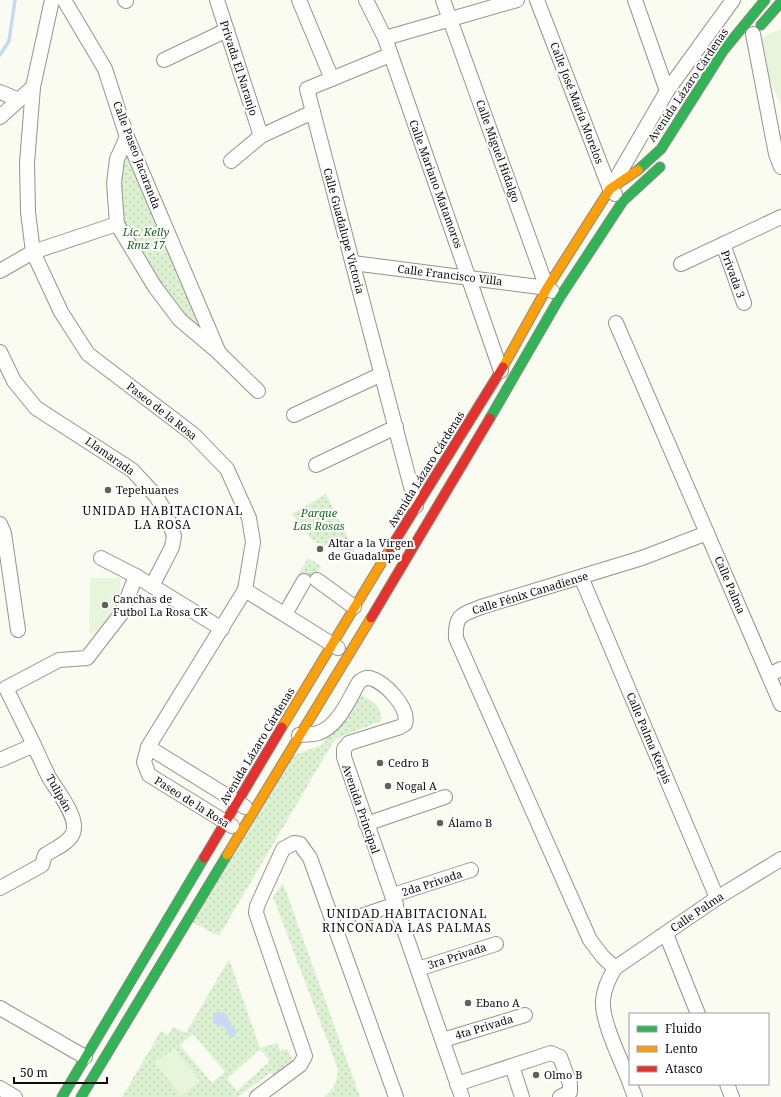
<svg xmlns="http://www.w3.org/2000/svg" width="781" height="1097" font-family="'Noto Serif',serif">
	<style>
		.grass { fill: url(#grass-dots); fill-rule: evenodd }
		.pitch { fill: #e7f5db }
		.water { fill: #c8d9f4 }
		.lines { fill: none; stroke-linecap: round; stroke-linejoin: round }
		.stream { stroke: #c8d9f4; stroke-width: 3.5 }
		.street-casing { stroke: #949490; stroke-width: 16 }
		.fast-casing { stroke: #8a8b86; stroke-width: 11 }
		.slow-casing { stroke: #8a8b86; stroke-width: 11 }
		.jam-casing { stroke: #8a8b86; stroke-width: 11 }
		.street { stroke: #fefefd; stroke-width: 14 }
		.fast { stroke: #30b455; stroke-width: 9 }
		.slow { stroke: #ff9f0a; stroke-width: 9 }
		.jam { stroke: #e5322d; stroke-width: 9 }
		.poi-dot { fill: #60605d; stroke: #fff; stroke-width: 1.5 }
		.labels { text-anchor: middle; stroke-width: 4; stroke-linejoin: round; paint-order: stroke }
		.street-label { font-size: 11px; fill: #0d0d0d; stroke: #fff }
		.park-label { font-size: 11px; font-style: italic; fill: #1e6422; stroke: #fff }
		.poi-label { font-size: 11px; fill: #0d0d0d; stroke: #fff; text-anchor: start }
		.neighbourhood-label { font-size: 12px; letter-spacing: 1px; fill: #0d0d0d; stroke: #fff }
	</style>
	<defs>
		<pattern id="grass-dots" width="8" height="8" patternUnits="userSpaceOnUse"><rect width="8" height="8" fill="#dcf1d1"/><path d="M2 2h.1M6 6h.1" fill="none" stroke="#bccdb2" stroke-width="1.8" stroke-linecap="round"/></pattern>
	</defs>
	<rect width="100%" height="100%" fill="#fafbf1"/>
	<g class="grass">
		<polygon points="124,151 205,335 191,324 133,247 123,217 121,179"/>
		<polygon points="326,494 356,554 314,542 292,514"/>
		<polygon points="308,558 321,566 297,607 283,601"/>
		<path d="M357 693C370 700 383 704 381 721L335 739 219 936 192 922 292 756 322 745Z"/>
		<path d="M283 883 360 1097H324C334 1089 337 1083 338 1069L273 897Z"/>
		<path d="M229 959 260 1048 277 1043 280 1051 287 1049 295 1064 276 1078 271 1072 238 1097H122L161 1031 168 1035 173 1027 186 1033ZM193 1034 225 1072 212 1083 180 1045ZM260 1049 270 1061 237 1091 227 1079Z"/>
	</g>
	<g class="pitch">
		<polygon points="781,29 781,105 753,41"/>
		<polygon points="90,578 120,578 119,631 89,633"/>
		<polygon points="174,1048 200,1081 181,1096 155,1063"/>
	</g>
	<polygon class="water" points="217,1012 222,1012 227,1015 231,1025 237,1031 235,1037 230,1037 223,1026 214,1024 212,1018"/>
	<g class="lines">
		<polyline class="stream" points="0,55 9,41 15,0"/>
		<defs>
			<g id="street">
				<polyline points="64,0 105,69 127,137 219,353 258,391"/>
				<polyline points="125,0 126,1"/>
				<polyline points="217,0 261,136"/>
				<polyline points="299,0 332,79"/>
				<polyline points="366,0 385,38 501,371"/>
				<polyline points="443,0 547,288 552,291"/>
				<polyline points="537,0 610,189 615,194"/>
				<polyline points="635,0 667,91"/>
				<polyline points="753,34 776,154 781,167"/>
				<polyline points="385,38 517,0"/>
				<polyline points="390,55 307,89 416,506"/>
				<polyline points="164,60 227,30"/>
				<polyline points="33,87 27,163 28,212 33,252 61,312 88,354 193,434 227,469 249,518 253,542 245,590 148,747 144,762 149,775 232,826"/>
				<polyline points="0,92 19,100"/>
				<polyline points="0,117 33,87 52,0"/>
				<polyline points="127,137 117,159 114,183 117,224 155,287 180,320 218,352"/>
				<polyline points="231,161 261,136 313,112"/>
				<polyline points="613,184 667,91 733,0"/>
				<polyline points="723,244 744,303"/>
				<polyline points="353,263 547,288"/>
				<polyline points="681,264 781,217"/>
				<polyline points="0,271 33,252 117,224"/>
				<polyline points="616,323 781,704"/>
				<polyline points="0,352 14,381 36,408 132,470 156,496 166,513 174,536 172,547 152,586"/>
				<polyline points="294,415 382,374"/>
				<polyline points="316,465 396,427"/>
				<polyline points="0,524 4,533 18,630"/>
				<polyline points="101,558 136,576 222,629"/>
				<polyline points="581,577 717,898"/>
				<polyline points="317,580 354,607"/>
				<polyline points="245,590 338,648"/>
				<polyline points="285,614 304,581"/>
				<polyline points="769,675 781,669"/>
				<path d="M299 735C305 734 312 735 318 733 338 727 349 699 359 682 362 680 365 677 370 678 385 682 410 708 405 724L400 727 349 743 344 749V757L462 1097"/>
				<polyline points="34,745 6,688 59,660 87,658 121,614 136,576"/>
				<polyline points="148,747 245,807"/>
				<path d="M0 760 34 745C39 756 44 768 50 779 58 792 81 820 72 835 67 844 54 849 45 855L42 865 0 888"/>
				<polyline points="366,824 445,797"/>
				<polyline points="393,895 471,870"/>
				<polyline points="361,916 396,904"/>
				<polyline points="666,934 698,1014"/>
				<path d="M615 968 603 957 590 940 456 638C455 615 461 615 481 607L642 558 707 533"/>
				<polyline points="418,969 496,944"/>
				<polyline points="0,1008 85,1057"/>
				<polyline points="443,1040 525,1015"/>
				<polyline points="512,1066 522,1097"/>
				<path d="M630 1083C622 1062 601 1021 603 1000 604 989 609 978 615 968L717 898 781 859"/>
				<polyline points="457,1084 551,1053 560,1057 570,1084 570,1092 560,1097"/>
				<polyline points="630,1084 635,1097"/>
				<polyline points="727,1084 732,1097"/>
				<polyline points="0,1088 15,1097"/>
				<polyline points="257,1097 300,1065 305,1056 256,913 257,906 283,849 294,843 300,844 310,858 396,1097"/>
			</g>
			<g id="fast">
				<polyline points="761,25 781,2"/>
				<polyline points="638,170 661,149 723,51 765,0"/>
				<polyline points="490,418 560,297 623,201 660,167"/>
				<polyline points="62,1097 204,858"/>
				<polyline points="81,1097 227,855"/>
			</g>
			<g id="slow">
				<polyline points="503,367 547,288 610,189 638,170"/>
				<polyline points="282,727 390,549"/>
				<polyline points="227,855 371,618"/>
			</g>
			<g id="jam">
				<polyline points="390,549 503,367"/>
				<polyline points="371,618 490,418"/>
				<polyline points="204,858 282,727"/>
			</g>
		</defs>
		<use href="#street" class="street-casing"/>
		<use href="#fast" class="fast-casing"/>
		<use href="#slow" class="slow-casing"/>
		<use href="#jam" class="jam-casing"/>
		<use href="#street" class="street"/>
		<use href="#fast" class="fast"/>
		<use href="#slow" class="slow"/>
		<use href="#jam" class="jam"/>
	</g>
	<g class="poi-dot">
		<circle cx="108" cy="490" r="4"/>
		<circle cx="320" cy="549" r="4"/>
		<circle cx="105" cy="605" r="4"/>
		<circle cx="380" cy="763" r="4"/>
		<circle cx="388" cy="786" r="4"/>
		<circle cx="440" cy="823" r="4"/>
		<circle cx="468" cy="1003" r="4"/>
		<circle cx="536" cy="1075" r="4"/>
	</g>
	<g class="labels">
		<g class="street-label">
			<text transform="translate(239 68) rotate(72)" y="4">Privada El Naranjo</text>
			<text transform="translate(688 85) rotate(-56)" y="4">Avenida Lázaro Cárdenas</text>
			<text transform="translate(577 103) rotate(69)" y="4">Calle José María Morelos</text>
			<text transform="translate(498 151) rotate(70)" y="4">Calle Miguel Hidalgo</text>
			<text transform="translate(137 155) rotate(69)" y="4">Calle Paseo Jacaranda</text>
			<text transform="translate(436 184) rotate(70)" y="4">Calle Mariano Matamoros</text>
			<text transform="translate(344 231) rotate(75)" y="4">Calle Guadalupe Victoria</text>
			<text transform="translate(733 274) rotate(70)" y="4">Privada 3</text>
			<text transform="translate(450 275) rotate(7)" y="4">Calle Francisco Villa</text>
			<text transform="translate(162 411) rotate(38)" y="4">Paseo de la Rosa</text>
			<text transform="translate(110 456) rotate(35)" y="4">Llamarada</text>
			<text transform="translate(426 469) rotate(-58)" y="4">Avenida Lázaro Cárdenas</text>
			<text transform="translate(730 585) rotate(67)" y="4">Calle Palma</text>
			<text transform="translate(530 593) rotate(-17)" y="4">Calle Fénix Canadiense</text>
			<text transform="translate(649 738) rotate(67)" y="4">Calle Palma Kerpis</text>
			<text transform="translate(257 746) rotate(-59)" y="4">Avenida Lázaro Cárdenas</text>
			<text transform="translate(59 793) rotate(61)" y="4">Tulipán</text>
			<text transform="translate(192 802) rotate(32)" y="4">Paseo de la Rosa</text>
			<text transform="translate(361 809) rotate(71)" y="4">Avenida Principal</text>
			<text transform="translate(432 883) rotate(-18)" y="4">2da Privada</text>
			<text transform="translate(697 912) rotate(-34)" y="4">Calle Palma</text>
			<text transform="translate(457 956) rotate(-18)" y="4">3ra Privada</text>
			<text transform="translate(484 1027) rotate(-17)" y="4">4ta Privada</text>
		</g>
		<g class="park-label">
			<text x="146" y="236">Lic. Kelly<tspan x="146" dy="13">Rmz 17</tspan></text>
			<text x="319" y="517">Parque<tspan x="319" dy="13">Las Rosas</tspan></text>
		</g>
		<g class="poi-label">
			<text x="116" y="494">Tepehuanes</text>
			<text x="328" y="547">Altar a la Virgen<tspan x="328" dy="13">de Guadalupe</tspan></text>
			<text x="113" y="603">Canchas de<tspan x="113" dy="13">Futbol La Rosa CK</tspan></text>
			<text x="388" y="767">Cedro B</text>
			<text x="396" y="790">Nogal A</text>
			<text x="448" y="827">Álamo B</text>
			<text x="476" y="1007">Ebano A</text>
			<text x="544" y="1079">Olmo B</text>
		</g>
		<g class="neighbourhood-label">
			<text x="163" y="515">UNIDAD HABITACIONAL<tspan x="163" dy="14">LA ROSA</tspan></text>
			<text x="407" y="918">UNIDAD HABITACIONAL<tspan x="407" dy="14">RINCONADA LAS PALMAS</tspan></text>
		</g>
	</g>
	<rect x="629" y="1013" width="140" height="72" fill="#ffffff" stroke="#9e9e9e"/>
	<rect x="637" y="1026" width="20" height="6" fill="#30b455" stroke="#9e9e9e"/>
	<text x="665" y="1033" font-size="12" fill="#0d0d0d">Fluido</text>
	<rect x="637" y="1046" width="20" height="6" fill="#ff9f0a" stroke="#9e9e9e"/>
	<text x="665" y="1053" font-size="12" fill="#0d0d0d">Lento</text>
	<rect x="637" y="1066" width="20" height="6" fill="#e5322d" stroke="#9e9e9e"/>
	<text x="665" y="1073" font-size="12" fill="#0d0d0d">Atasco</text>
	<path d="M14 1077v6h93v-6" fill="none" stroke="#0d0d0d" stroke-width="2"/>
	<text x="20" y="1077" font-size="12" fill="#0d0d0d" stroke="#ffffff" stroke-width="3" paint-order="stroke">50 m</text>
</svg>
